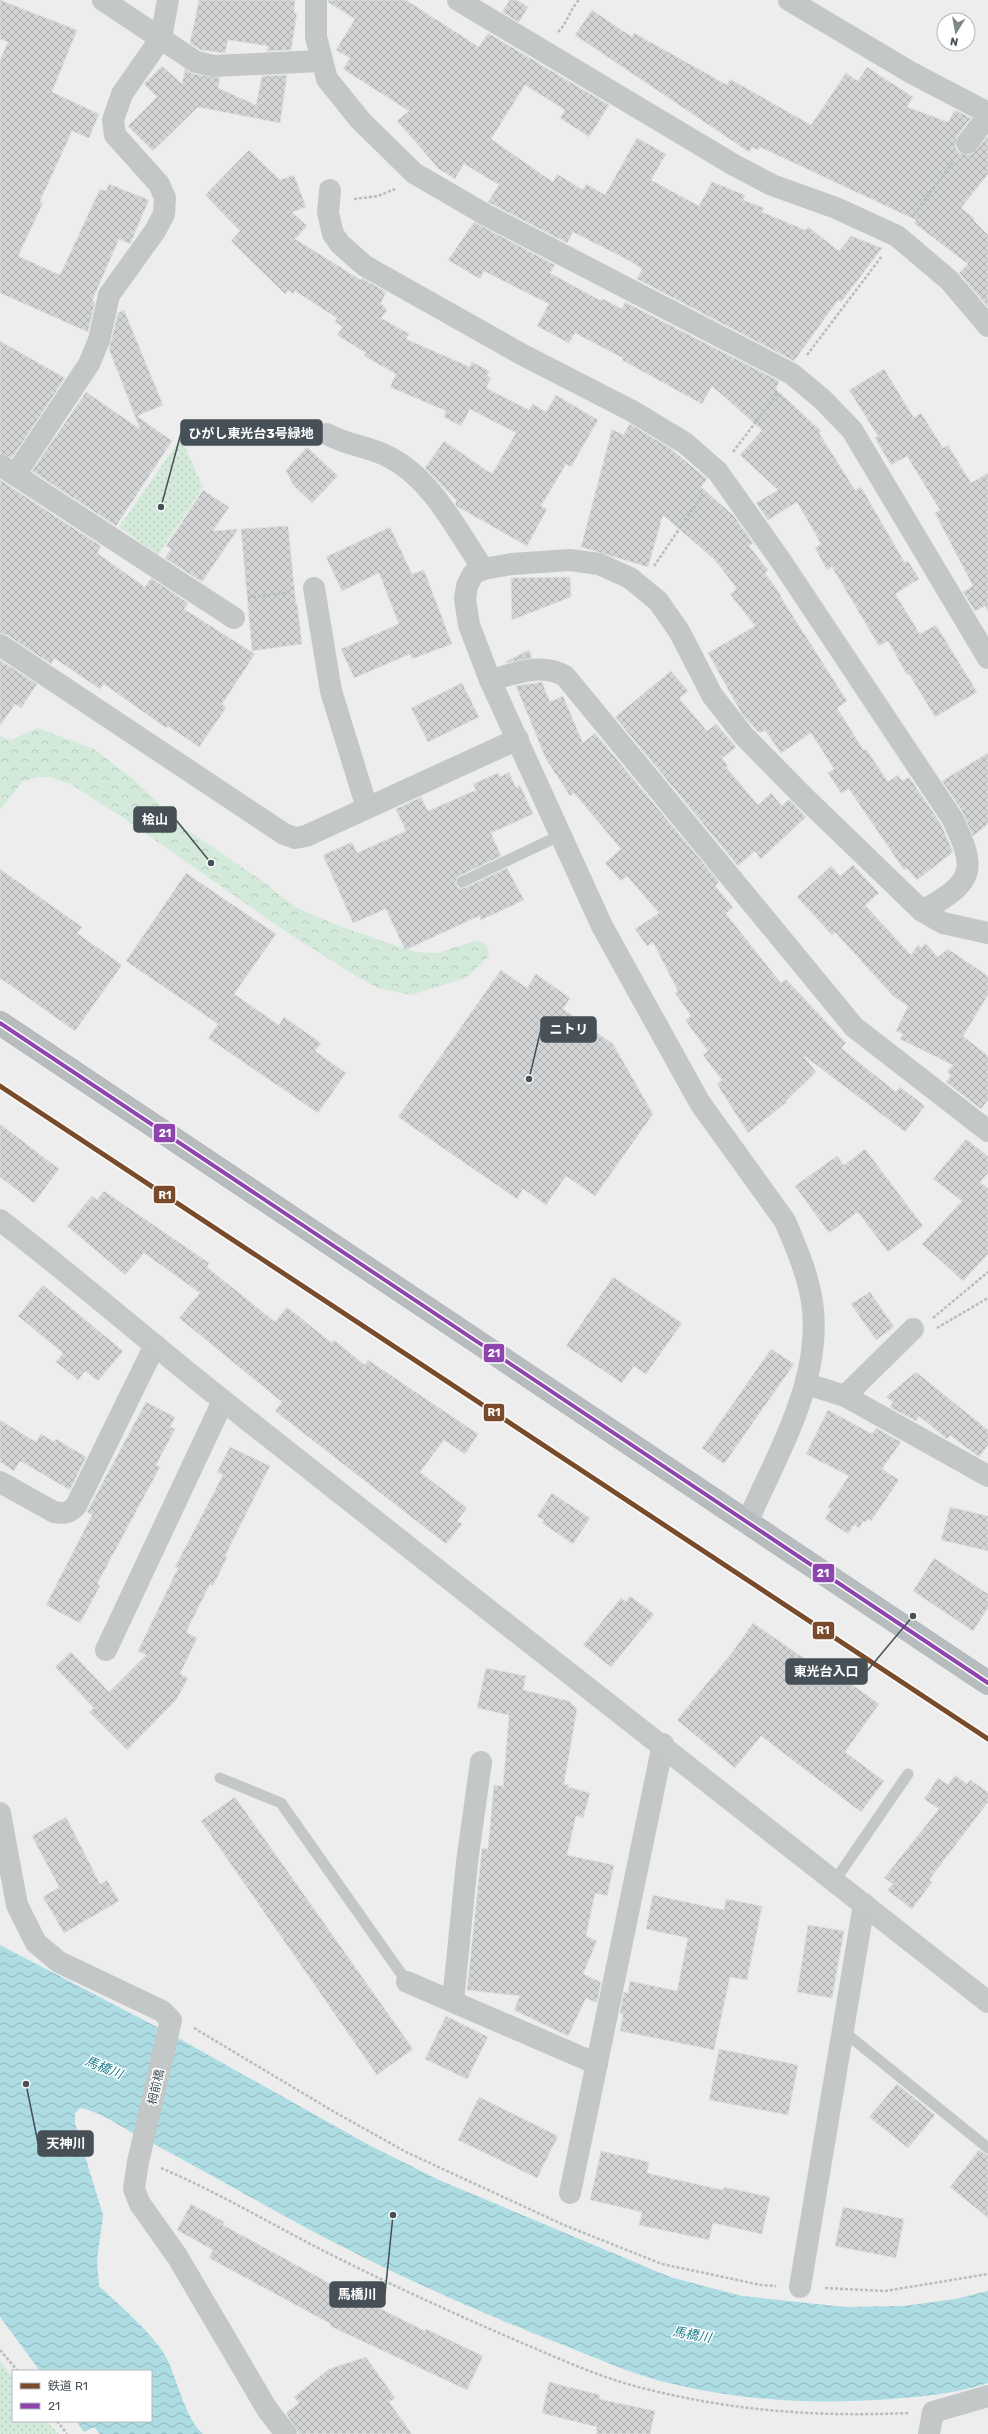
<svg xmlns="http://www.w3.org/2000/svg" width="988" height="2434" font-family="Rubik,'Noto Sans JP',sans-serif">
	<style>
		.green { fill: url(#green-dots) }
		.forest { fill: url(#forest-crowns) }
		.water { fill: url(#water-waves) }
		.building { fill: url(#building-cross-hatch); stroke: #dedfe0 }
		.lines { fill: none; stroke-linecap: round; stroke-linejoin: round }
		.highway-casing { stroke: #b3b7bb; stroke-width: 24 }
		.path { stroke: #b5bebb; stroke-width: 2.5; stroke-dasharray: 3 2; stroke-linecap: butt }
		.lane { stroke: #c4c7c8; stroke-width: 11 }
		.street { stroke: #c4c7c8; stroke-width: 22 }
		.secondary { stroke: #c5c8c9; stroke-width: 22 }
		.highway { stroke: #b7bcbf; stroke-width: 22 }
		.bus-1-casing { stroke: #fff; stroke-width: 7 }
		.bus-1 { stroke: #8e44ad; stroke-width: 4 }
		.rail-1-casing { stroke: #fff; stroke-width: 8 }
		.rail-1 { stroke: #7a4b2a; stroke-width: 5 }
		.labels { text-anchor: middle; stroke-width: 3; stroke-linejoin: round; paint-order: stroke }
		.street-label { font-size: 12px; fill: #465056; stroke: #fff }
		.water-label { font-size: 13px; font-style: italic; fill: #1c7d8c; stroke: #fff }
		.leader { fill: none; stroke: #465056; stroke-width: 1.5 }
		.callout-dot { fill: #465056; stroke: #fff; stroke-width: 1.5 }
		.callout { fill: #465056; stroke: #465056; stroke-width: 1.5 }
		.callout-label { font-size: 13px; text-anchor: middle; font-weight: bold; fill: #fff }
		.line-badge { stroke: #fff; stroke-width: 1.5 }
		.badge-label { font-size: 11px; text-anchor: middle; font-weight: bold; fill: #fff }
	</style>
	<defs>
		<pattern id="green-dots" width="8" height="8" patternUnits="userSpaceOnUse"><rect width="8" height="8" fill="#d3eada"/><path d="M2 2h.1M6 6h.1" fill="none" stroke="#b6cabd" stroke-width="1.8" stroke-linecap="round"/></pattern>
		<pattern id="forest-crowns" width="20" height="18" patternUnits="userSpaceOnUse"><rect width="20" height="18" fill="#d3eada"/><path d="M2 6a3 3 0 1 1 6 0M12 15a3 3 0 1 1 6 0" fill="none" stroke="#b6cabd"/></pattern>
		<pattern id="water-waves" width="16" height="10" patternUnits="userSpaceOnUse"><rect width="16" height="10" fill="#addce3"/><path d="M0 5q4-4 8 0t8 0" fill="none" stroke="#8fb5bb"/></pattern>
		<pattern id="building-cross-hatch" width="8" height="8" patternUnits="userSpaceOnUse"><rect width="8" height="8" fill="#d3d4d6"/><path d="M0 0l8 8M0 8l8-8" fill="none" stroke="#adaeb0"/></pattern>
	</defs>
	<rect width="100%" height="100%" fill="#ededed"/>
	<g class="green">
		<polygon points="181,438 203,487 158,555 119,527"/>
		<polygon points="0,2361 13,2377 13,2421 46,2421 59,2434 0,2434"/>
	</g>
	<polygon class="forest" points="38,728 94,749 134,780 187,830 261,880 295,907 339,926 415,952 437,953 478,940 487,945 489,956 466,978 411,995 378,988 351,973 282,929 125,819 72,785 51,777 39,777 23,781 0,810 0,736 11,740"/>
	<path class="water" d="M0 1945 178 2038 367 2144 439 2180 670 2277 742 2296 845 2307 904 2306 955 2299 988 2291V2383C953 2395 914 2397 877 2400 809 2404 739 2400 673 2384 632 2375 592 2356 553 2341 456 2303 361 2259 270 2208 225 2183 179 2157 133 2133 117 2124 98 2111 80 2108L75 2113V2123L103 2215 97 2260 99 2286C118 2304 156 2336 167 2359 177 2379 186 2420 203 2434H100L94 2427 84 2432 76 2421H151V2371H40L0 2317Z"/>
	<g class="building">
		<polygon points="0,0 77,30 52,92 99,114 89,138 72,131 40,201 43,203 18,256 60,275 100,189 106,191 109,184 149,200 130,244 119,239 92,301 95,302 88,332 0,293 0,60 8,42 0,39"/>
		<polygon points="199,0 295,0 294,13 297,13 291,50 267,51 268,46 228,40 225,53 201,50 190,43"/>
		<polygon points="328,0 406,0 479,47 488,33 609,105 589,137 560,118 565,110 525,85 491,139 553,182 557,174 583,190 586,184 605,195 637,138 666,154 651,180 699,206 712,182 745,195 743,200 764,208 762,212 805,230 808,227 839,251 851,236 882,248 841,302 838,300 794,361 637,279 642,269 630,261 573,232 567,243 488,202 499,185 464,164 455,179 439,169 397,121 409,111 343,69 350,58 336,50 355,19 328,2"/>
		<polygon points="510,0 517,0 528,7 519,22 502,12"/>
		<polygon points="592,10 632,37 634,33 727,85 730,79 811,125 846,73 858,81 867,67 913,97 907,107 948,122 955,110 971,118 957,136 955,147 960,153 971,155 988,136 988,174 961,208 974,218 973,220 988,235 988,307 959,273 968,264 914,223 916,220 760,147 758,150 752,147 749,152 575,35"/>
		<polygon points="162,66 182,84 185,69 193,74 220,78 218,88 256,105 262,76 287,75 280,123 198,107 153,151 128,126 157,97 144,84"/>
		<polygon points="249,150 280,180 294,175 306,207 292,212 307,226 295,239 361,280 362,278 386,292 381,303 387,310 381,318 409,334 406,339 470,367 472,362 489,371 487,376 491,378 486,388 529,410 533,404 546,412 556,395 598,420 571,467 566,464 541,506 547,509 527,546 458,507 455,504 457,501 425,468 444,441 492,474 516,433 470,409 461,426 444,417 446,411 390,387 396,374 364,356 366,353 337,335 343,327 335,322 337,318 295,291 293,294 289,290 285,294 231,241 240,231 205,195"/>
		<polygon points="474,222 555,265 550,273 601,301 603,299 622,309 625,302 779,381 776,389 821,431 819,433 855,490 861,487 905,563 908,561 919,579 895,594 920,634 936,625 977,692 935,717 909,674 907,675 888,641 879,646 832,567 827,570 815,548 821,544 797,502 768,520 756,503 778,490 740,455 762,430 712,386 702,404 622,360 623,358 575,333 569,343 537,326 549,304 484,271 480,279 448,260"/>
		<polygon points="124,310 163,405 137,416 172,441 116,526 32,471 86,392 140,429 109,349 118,313"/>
		<polygon points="0,341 65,378 12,458 0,453"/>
		<polygon points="884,369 914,418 921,413 943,448 948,445 971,483 988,473 988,612 985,606 975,611 963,592 973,586 935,513 940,510 907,456 891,465 875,438 878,436 849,390"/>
		<polygon points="630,424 670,448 707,479 701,487 734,516 753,543 749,546 768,570 765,573 781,595 780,596 847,701 837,708 864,751 866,749 888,782 898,775 902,781 909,777 941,824 953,852 917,880 907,868 904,870 849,789 841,793 828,773 834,769 811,733 781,753 765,730 761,733 757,731 742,714 708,653 755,626 730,594 737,589 715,560 663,515 648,567 581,547 612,429 623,435"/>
		<polygon points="307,447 338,476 312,503 293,485 286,470"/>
		<polygon points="0,480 101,546 97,553 145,587 151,578 188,603 184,609 255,654 222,704 226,708 199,747 168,726 166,728 104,684 100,689 54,658 51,664 7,635 0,633"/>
		<polygon points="203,490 229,507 213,531 238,529 202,582 165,558 171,549 166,546"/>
		<polygon points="288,526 296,604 297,604 302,644 252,651 241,529"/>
		<polygon points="390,527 412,574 424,570 452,644 412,659 410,654 354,678 341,649 399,624 379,573 342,591 326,557"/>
		<polygon points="570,577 571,597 512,620 511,578"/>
		<polygon points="529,650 532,658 506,663 505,662"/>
		<polygon points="0,660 37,684 21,708 15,704 0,726"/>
		<polygon points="671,671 688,691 679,698 707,731 716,724 736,747 722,758 728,766 726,767 758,805 771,793 782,806 789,799 806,817 761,859 755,851 738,866 615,717"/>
		<polygon points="542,682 550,702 563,696 583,743 595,733 719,882 715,886 733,907 726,914 781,983 786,979 846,1043 841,1048 896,1092 900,1087 925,1106 905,1132 803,1055 816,1072 786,1101 787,1102 748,1133 717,1084 722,1080 703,1055 708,1051 685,1020 691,1016 675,993 678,991 653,942 647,946 635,929 659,913 627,876 621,881 605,863 621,849 574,793 570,796 546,759 516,686"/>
		<polygon points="462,683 479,717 428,742 411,708"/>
		<polygon points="988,753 988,824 973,836 962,811 942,781"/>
		<polygon points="509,772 516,788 520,785 533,814 491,833 501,856 459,876 455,882 458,888 465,888 507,868 524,900 481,920 479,916 405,950 386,909 353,923 323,855 352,842 357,853 406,831 396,809 421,797 428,811 476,790 473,784 498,773 500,777"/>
		<polygon points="853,865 879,893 865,905 911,955 918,945 922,948 925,943 938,957 948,949 988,976 988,995 963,1036 988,1056 988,1100 981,1109 946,1082 951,1075 947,1072 953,1065 900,1039 903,1034 896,1031 908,1006 893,996 835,932 832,935 797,897 831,866 840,876"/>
		<polygon points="0,869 82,927 77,933 122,965 75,1031 0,978"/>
		<polygon points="186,873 276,934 234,994 279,1025 284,1017 321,1043 315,1051 346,1073 318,1113 208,1038 218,1024 126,961"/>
		<polygon points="501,970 527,988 536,974 570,998 563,1009 613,1044 653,1114 595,1196 566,1176 546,1205 523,1189 517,1199 398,1117"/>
		<polygon points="0,1124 59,1169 34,1203 0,1177"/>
		<polygon points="966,1139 988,1156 988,1173 980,1182 988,1188 988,1254 963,1281 922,1244 962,1201 933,1179"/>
		<polygon points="865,1149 923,1226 888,1252 858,1212 829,1233 795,1186 837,1156 844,1165"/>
		<polygon points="104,1191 209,1263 207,1267 275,1322 287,1307 332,1343 334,1340 365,1365 368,1360 478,1434 465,1454 444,1440 420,1472 467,1508 457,1521 462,1524 446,1544 275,1411 282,1402 179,1318 200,1293 144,1253 125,1275 67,1226 92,1196 97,1200"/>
		<polygon points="613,1277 682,1323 646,1374 634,1366 622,1383 566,1346"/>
		<polygon points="43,1285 123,1351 98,1381 85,1371 78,1380 56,1362 63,1353 18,1316"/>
		<polygon points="870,1292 894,1327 876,1340 851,1304"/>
		<polygon points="771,1349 794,1364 724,1464 702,1448"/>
		<polygon points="916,1372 988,1430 988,1445 979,1457 950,1435 947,1439 919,1416 916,1421 890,1407 893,1402 886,1397"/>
		<polygon points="146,1402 175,1417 170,1427 175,1429 156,1465 160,1467 97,1584 100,1586 80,1623 46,1605 92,1515 87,1512"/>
		<polygon points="828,1410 872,1434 876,1428 901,1442 882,1469 899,1480 871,1521 868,1519 866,1522 863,1521 859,1528 854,1525 848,1534 825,1519 831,1509 828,1507 849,1476 806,1454"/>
		<polygon points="0,1420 36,1442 41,1434 54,1442 56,1439 86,1457 70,1490 20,1461 14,1471 0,1462"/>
		<polygon points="230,1447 270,1466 225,1556 227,1557 213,1586 210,1584 186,1632 197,1638 180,1674 188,1678 176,1700 127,1750 89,1712 94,1708 55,1667 71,1652 109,1692 146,1655 138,1651 178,1568 175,1567 223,1475 217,1472"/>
		<polygon points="552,1493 590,1518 573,1544 542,1523 544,1520 537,1516"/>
		<polygon points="950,1507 988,1516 988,1551 941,1540"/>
		<polygon points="934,1558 988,1594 988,1608 973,1631 913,1591"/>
		<polygon points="630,1596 654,1614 611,1667 583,1645 621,1598 626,1602"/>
		<polygon points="753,1623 821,1670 825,1665 879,1704 845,1752 884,1781 861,1812 761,1736 735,1768 677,1720 731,1654"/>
		<polygon points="486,1668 526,1676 523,1690 569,1701 577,1709 564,1784 569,1785 568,1787 590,1793 583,1818 576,1816 567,1855 614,1865 607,1896 595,1893 586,1936 597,1941 583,1974 601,1982 597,2003 586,1998 568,2036 514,2010 520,1996 467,1990 482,1848 488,1849 494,1785 503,1786 509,1715 477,1708"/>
		<polygon points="955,1775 967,1784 970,1780 988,1792 988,1802 929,1880 932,1882 912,1909 887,1890 893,1884 884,1878 939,1809 924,1799 938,1778 948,1785"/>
		<polygon points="235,1797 413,2049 377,2075 201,1821"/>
		<polygon points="66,1817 100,1884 107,1880 119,1901 64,1933 43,1897 59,1887 32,1836"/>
		<polygon points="653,1895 724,1910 726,1899 762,1906 747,1980 730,1977 714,2050 620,2031 623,2015 620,2013 624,1992 628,1993 630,1981 677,1991 688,1938 646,1929"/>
		<polygon points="808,1925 844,1931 832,1998 797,1992"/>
		<polygon points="446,2016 488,2037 467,2079 425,2059"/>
		<polygon points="719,2049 798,2065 788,2115 709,2100"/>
		<polygon points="897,2084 935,2115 908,2148 869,2117"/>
		<polygon points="479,2097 558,2136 537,2178 458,2140"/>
		<polygon points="979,2150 988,2155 988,2218 950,2187"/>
		<polygon points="601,2151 649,2162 647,2173 723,2190 724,2187 770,2197 762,2234 713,2223 709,2240 639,2225 642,2212 590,2200"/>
		<polygon points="191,2204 224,2222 223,2225 333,2285 425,2331 426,2329 483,2356 467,2390 330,2326 331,2324 209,2258 213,2250 177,2230"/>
		<polygon points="843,2207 904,2219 896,2258 835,2246"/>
		<polygon points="366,2357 395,2398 389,2402 412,2434 299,2434 286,2413 299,2403 294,2397 329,2369"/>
		<polygon points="549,2382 600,2395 599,2399 655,2411 650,2434 596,2434 597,2427 542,2413"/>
	</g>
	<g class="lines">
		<defs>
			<polyline id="highway" points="0,1023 988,1683"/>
		</defs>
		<use href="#highway" class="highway-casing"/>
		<g class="path">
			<path d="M558 32C568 22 570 9 579 0"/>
			<polyline points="354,199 378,196 395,189"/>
			<polyline points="912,217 953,162"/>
			<polyline points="807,355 882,256"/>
			<polyline points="733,452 777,394"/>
			<polyline points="654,566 703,494"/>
			<polyline points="248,598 290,592"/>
			<polyline points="933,1318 988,1272"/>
			<polyline points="937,1328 988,1298"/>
			<polyline points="194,2028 331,2110 406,2152 564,2225 662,2264 761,2285 776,2286"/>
			<path d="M161 2168C215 2191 266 2221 318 2248 383 2281 448 2311 515 2340 556 2357 598 2377 642 2388 733 2411 816 2417 909 2413"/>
			<polyline points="825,2288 885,2291 988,2274"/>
			<polyline points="0,2350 18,2371"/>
			<polyline points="57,2421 67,2434"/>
		</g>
		<g class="lane">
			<polyline points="462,882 561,835"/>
			<polyline points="220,1778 281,1803 407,1982"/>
			<polyline points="834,1882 908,1774"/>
			<polyline points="843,2031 988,2148"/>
		</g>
		<g class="street">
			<polyline points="103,0 196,62 214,66 320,61"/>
			<polyline points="316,0 316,37 327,79 360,120 414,173 486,215 792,374 822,399 852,430 988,658"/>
			<polyline points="458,0 734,165 772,185 836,208 897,236 949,280 988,326"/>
			<polyline points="789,0 910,72 988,113"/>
			<polyline points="967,143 988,116"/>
			<path d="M330 190 328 213 333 234 340 244 365 266 523 355 632 411 685 443 718 472 781 561 952 818C978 871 974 882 922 911"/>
			<path d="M327 434C346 445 367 446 387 456 431 477 457 530 483 569"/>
			<polyline points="0,465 234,618"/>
			<polyline points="15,475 89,364 99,340 109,295 155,231 164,214 165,198 159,184 115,135 113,120 122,94 161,38 168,0"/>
			<polyline points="314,588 331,691 367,808"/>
			<polyline points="0,645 284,834 295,838 306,836 518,739"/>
			<path d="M490 680C515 674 541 662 565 676L854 1027 988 1131"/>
			<polyline points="807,1384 845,1396 988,1476"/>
			<polyline points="845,1396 913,1329"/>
			<path d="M0 1482 54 1512C64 1514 69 1513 76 1506L155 1345"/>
			<path d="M747 1523C778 1451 830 1369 809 1287 804 1264 794 1243 785 1221L700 1103 602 926 490 680 469 625 465 599 467 586 473 574 483 569 512 564 570 560 599 564 630 578 658 601 679 631 712 695 744 736 805 798 922 911 943 923 988 933"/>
			<polyline points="106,1650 223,1401"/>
			<polyline points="0,1813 17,1905 36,1943 59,1962 162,2011 171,2020 138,2162 134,2189 140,2204 177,2256 267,2409 286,2434"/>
			<polyline points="407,1982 597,2064"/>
			<polyline points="453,2001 467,1862 481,1762"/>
			<polyline points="570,2193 663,1744"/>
			<polyline points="800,2287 864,1904"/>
			<polyline points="929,2434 933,2412 988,2396"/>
		</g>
		<path class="secondary" d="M0 1220C77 1279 150 1343 226 1403 479 1604 735 1802 988 2002"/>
		<use href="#highway" class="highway"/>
		<defs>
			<polyline id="bus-1" points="0,1023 988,1683"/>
		</defs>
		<use href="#bus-1" class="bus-1-casing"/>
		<use href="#bus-1" class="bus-1"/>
		<defs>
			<polyline id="rail-1" points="0,1086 988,1739"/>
		</defs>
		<use href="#rail-1" class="rail-1-casing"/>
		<use href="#rail-1" class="rail-1"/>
	</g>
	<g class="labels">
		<g class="street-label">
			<text transform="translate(156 2087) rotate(-77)" y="4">栂前橋</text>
		</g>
		<g class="water-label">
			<text transform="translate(104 2067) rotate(22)" y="5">馬橋川</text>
			<text transform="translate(692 2334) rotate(10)" y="5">馬橋川</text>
		</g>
	</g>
	<path class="leader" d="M161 507L181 433M211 863L176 820M529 1079L541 1029M913 1616L867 1671M26 2084L38 2143M393 2215L385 2294"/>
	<g class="callout-dot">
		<circle cx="161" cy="507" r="4"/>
		<circle cx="211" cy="863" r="4"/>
		<circle cx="529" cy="1079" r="4"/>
		<circle cx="913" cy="1616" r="4"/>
		<circle cx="26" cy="2084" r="4"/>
		<circle cx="393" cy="2215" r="4"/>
	</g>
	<g class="callout">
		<rect x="181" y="420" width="141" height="25" rx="4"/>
		<rect x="134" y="807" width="42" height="25" rx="4"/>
		<rect x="541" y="1017" width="55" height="25" rx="4"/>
		<rect x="786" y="1659" width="81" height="25" rx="4"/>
		<rect x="38" y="2131" width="55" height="25" rx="4"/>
		<rect x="330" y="2282" width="55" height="25" rx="4"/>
	</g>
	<g class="callout-label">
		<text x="251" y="438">ひがし東光台3号緑地</text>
		<text x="155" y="824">桧山</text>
		<text x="569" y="1034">ニトリ</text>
		<text x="826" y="1676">東光台入口</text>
		<text x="66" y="2148">天神川</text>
		<text x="357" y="2299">馬橋川</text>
	</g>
	<g class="line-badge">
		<rect x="153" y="1123" width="23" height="20" rx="4" fill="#8e44ad"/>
		<rect x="153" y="1185" width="23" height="19" rx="4" fill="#7a4b2a"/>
		<rect x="483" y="1343" width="22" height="20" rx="4" fill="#8e44ad"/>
		<rect x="483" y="1403" width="22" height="19" rx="4" fill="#7a4b2a"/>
		<rect x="812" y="1563" width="23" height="20" rx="4" fill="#8e44ad"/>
		<rect x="812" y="1621" width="23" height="19" rx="4" fill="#7a4b2a"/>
	</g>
	<g class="badge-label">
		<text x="165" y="1137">21</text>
		<text x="165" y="1199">R1</text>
		<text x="494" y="1357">21</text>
		<text x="494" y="1416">R1</text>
		<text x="823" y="1577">21</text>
		<text x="823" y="1634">R1</text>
	</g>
	<rect x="12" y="2370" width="140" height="52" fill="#ffffff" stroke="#b5b9bb"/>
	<rect x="20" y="2383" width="20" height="6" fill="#7a4b2a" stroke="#b5b9bb"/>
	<text x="48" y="2390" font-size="12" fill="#465056">鉄道 R1</text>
	<rect x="20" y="2403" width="20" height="6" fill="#8e44ad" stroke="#b5b9bb"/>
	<text x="48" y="2410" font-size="12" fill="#465056">21</text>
	<g transform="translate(956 32) rotate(191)"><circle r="19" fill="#ffffff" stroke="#b5b9bb"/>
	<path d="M0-3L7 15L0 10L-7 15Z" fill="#80878b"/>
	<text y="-6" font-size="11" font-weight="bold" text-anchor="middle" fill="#465056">N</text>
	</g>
</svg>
